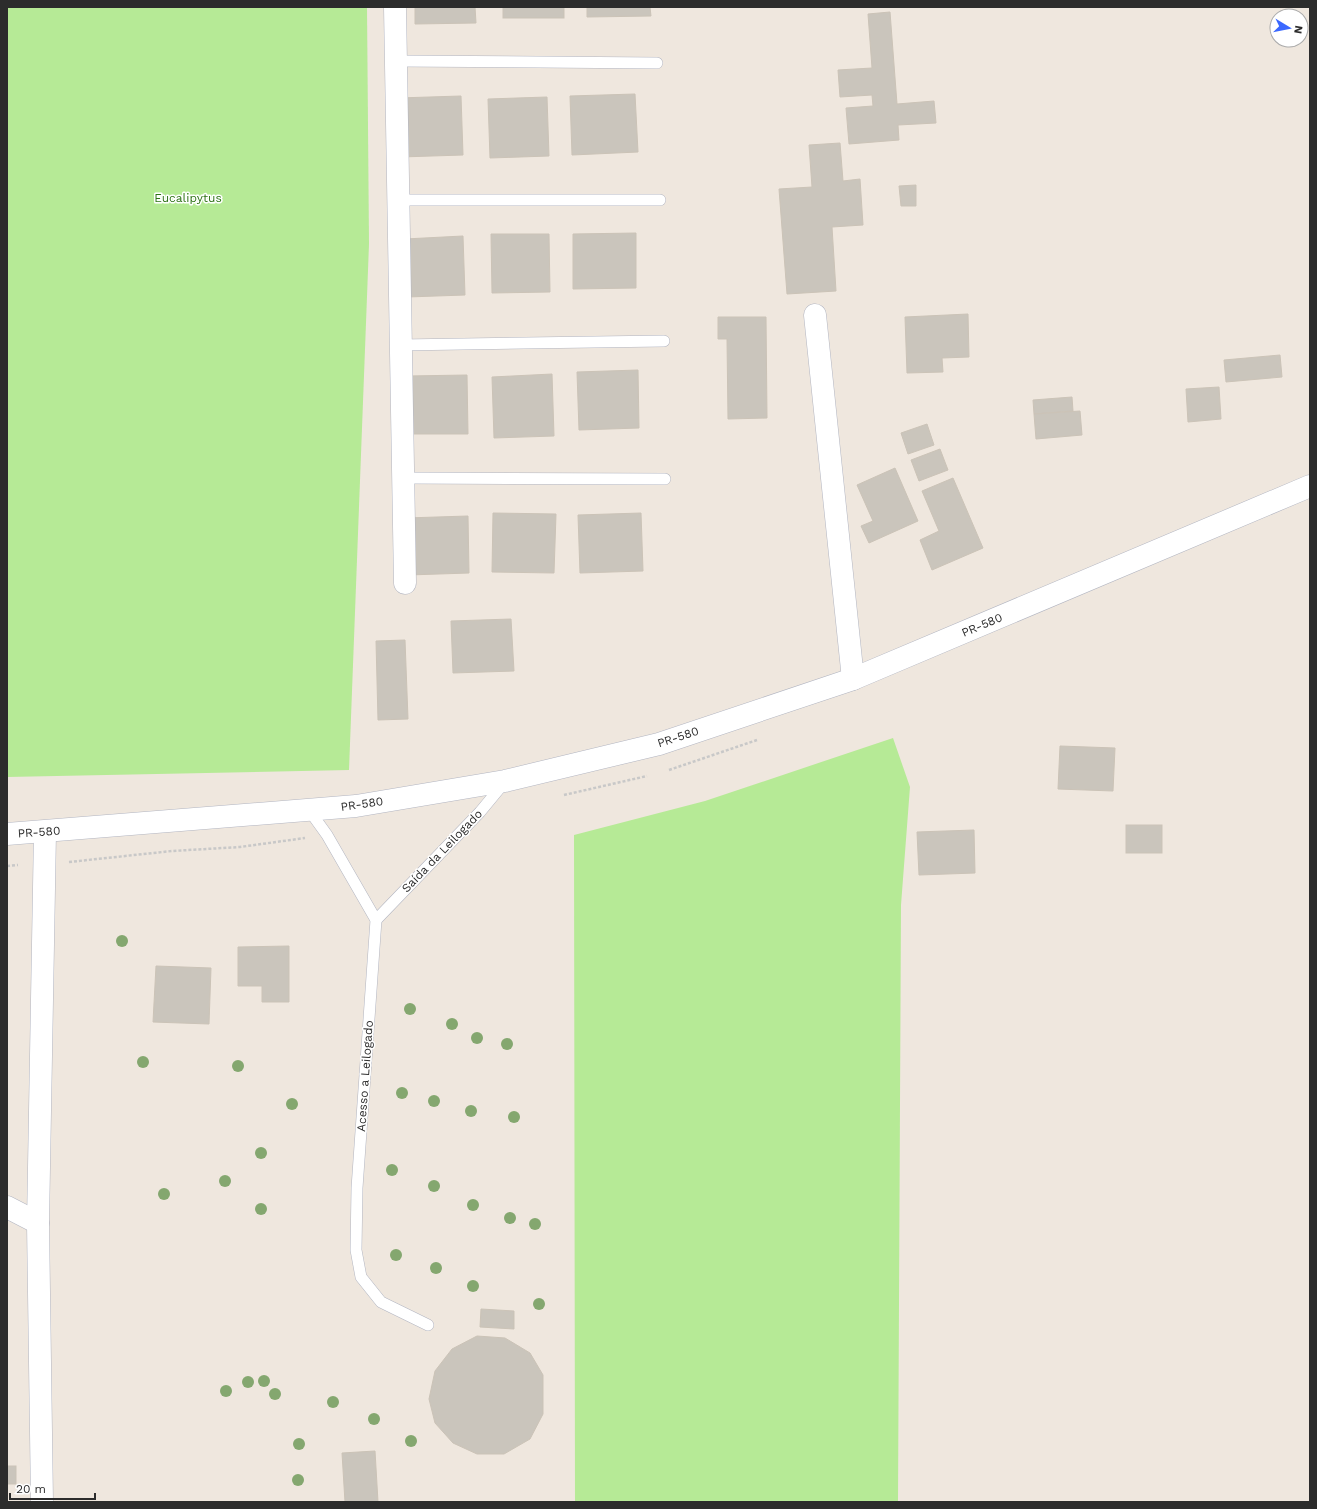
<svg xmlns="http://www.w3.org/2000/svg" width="1317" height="1509" font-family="'Work Sans',sans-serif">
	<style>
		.green { fill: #b6ea96 }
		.building { fill: #cac5bc; stroke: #cbc3b7 }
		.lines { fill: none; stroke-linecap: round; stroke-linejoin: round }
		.service-casing { stroke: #b2b5c1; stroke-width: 12 }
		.minor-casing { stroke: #b2b5c1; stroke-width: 23 }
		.secondary-casing { stroke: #b2b5c1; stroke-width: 23 }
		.path { stroke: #c8c8c8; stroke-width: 2.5; stroke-dasharray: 3 2; stroke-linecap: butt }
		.service { stroke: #fff; stroke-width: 11 }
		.minor { stroke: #fff; stroke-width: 22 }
		.secondary { stroke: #fff; stroke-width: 22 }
		.tree { fill: #84a76f }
		.labels { text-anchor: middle; stroke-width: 3; stroke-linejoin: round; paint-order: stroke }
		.park-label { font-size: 12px; fill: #2c7214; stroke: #fff }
		.street-label { font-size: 12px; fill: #2c2c2c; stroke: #fff }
	</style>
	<rect width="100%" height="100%" fill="#efe7de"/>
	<g class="green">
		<polygon points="7,7 367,7 369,244 349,770 7,777"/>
		<polygon points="893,738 910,787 901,905 898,1502 575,1502 574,835 705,801"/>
	</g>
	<g class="building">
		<polygon points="415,7 475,7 476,23 415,24"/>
		<rect x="503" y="7" width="61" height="11"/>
		<polygon points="587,7 650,7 651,16 587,17"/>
		<polygon points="890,12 897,104 934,101 936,123 898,125 899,140 849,144 846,108 873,106 872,95 840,97 838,70 872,68 868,14"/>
		<polygon points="635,94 638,152 572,155 570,96"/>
		<polygon points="461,96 463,155 400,157 398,98"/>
		<polygon points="547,97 549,156 490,158 488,99"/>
		<polygon points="840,143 843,181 860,179 863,225 832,227 836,291 787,294 779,189 812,187 809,145"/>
		<polygon points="916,185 916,206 901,206 899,186"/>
		<polygon points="636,233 636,288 573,289 573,234"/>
		<polygon points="491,234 549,234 550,292 492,293"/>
		<polygon points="463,236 465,295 407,297 405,239"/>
		<polygon points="968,314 969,357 942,358 943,372 907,373 905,317"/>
		<polygon points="718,317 766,317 767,418 728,419 727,339 718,339"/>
		<polygon points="1280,355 1282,377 1226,382 1224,360"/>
		<polygon points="638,370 639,428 579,430 577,372"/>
		<polygon points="552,374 554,436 494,438 492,377"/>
		<polygon points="467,375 468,434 408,434 408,376"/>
		<polygon points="1219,387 1221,419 1188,422 1186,389"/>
		<polygon points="1072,397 1073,411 1034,414 1033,400"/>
		<polygon points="1080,411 1082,435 1036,439 1034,414"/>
		<polygon points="927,424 934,445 908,454 901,433"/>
		<polygon points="940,449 948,470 919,481 911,460"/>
		<polygon points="895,468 918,521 869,543 861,526 873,521 857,485"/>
		<polygon points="953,478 983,548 932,570 920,540 939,531 922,491"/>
		<polygon points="493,513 556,514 554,573 492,572"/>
		<polygon points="641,513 643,571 580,573 578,515"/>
		<polygon points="468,516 469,573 408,575 406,518"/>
		<polygon points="511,619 514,671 453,673 451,621"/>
		<polygon points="405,640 408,719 378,720 376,641"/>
		<polygon points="1060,746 1115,748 1113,791 1058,789"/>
		<rect x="1126" y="825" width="36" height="28"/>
		<polygon points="974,830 975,873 919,875 917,832"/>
		<polygon points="289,946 289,1002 262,1002 262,986 238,986 238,947"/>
		<polygon points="156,966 211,968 209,1024 153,1022"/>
		<polygon points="481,1309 514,1311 514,1329 480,1327"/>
		<polygon points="477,1336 505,1338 530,1353 543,1375 543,1414 530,1439 504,1454 477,1454 453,1443 435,1423 429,1399 435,1371 452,1349"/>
		<polygon points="375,1451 378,1502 345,1502 342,1453"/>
		<rect x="7" y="1466" width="9" height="18"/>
	</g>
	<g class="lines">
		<defs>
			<g id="service">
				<polyline points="396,61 657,63"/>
				<polyline points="398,200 660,200"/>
				<polyline points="401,345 664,341"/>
				<polyline points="403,478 665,479"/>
				<polyline points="309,810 327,835 376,920 357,1188 356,1250 361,1277 381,1302 428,1325"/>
				<polyline points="376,920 480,812 504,783"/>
			</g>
			<g id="minor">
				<polyline points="395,7 405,583"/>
				<polyline points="815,315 853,679"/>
				<polyline points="7,1207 38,1223"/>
				<polyline points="42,1502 38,1223 45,832"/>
			</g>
			<polyline id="secondary" points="7,834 356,806 505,781 659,744 853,679 1310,486"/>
		</defs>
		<use href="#service" class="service-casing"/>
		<use href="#minor" class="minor-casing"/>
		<use href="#secondary" class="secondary-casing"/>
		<g class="path">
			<polyline points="669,770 757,740"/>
			<polyline points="564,795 647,776"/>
			<polyline points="69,862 172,851 240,847 305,838"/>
			<polyline points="7,866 18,865"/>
		</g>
		<use href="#service" class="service"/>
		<use href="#minor" class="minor"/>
		<use href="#secondary" class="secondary"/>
	</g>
	<g class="tree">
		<circle cx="122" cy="941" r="6"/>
		<circle cx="410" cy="1009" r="6"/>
		<circle cx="452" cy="1024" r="6"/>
		<circle cx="477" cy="1038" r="6"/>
		<circle cx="507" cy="1044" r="6"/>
		<circle cx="143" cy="1062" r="6"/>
		<circle cx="238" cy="1066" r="6"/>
		<circle cx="402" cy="1093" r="6"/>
		<circle cx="434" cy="1101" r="6"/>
		<circle cx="292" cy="1104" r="6"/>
		<circle cx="471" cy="1111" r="6"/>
		<circle cx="514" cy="1117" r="6"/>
		<circle cx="261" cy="1153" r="6"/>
		<circle cx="392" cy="1170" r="6"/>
		<circle cx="225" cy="1181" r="6"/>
		<circle cx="434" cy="1186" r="6"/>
		<circle cx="164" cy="1194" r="6"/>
		<circle cx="473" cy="1205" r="6"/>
		<circle cx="261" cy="1209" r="6"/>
		<circle cx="510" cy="1218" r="6"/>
		<circle cx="535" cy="1224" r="6"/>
		<circle cx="396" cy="1255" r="6"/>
		<circle cx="436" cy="1268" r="6"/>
		<circle cx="473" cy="1286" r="6"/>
		<circle cx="539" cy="1304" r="6"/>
		<circle cx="264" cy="1381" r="6"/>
		<circle cx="248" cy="1382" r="6"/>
		<circle cx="226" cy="1391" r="6"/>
		<circle cx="275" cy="1394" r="6"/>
		<circle cx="333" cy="1402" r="6"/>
		<circle cx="374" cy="1419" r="6"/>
		<circle cx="411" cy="1441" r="6"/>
		<circle cx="299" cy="1444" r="6"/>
		<circle cx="298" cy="1480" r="6"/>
	</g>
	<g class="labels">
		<g class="park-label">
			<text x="188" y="202">Eucalipytus</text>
		</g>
		<g class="street-label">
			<text transform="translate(982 625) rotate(-23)" y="4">PR-580</text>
			<text transform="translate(678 737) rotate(-18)" y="4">PR-580</text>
			<text transform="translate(362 804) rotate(-8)" y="4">PR-580</text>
			<text transform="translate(39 832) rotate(-4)" y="4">PR-580</text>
			<text transform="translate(442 851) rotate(-46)" y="4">Saída da Leilogado</text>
			<text transform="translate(365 1076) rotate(-86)" y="4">Acesso a Leilogado</text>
		</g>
	</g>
	<rect width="1317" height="1509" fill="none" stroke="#2c2c2c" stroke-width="16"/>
	<g transform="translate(1289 28) rotate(100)"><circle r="19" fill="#ffffff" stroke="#ababab"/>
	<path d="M0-3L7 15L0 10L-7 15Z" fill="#3b68ff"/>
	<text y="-6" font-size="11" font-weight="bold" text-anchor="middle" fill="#2c2c2c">N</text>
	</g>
	<path d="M10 1493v6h85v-6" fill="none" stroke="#2c2c2c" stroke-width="2"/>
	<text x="16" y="1493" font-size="12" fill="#2c2c2c" stroke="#ffffff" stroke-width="3" paint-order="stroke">20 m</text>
</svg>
